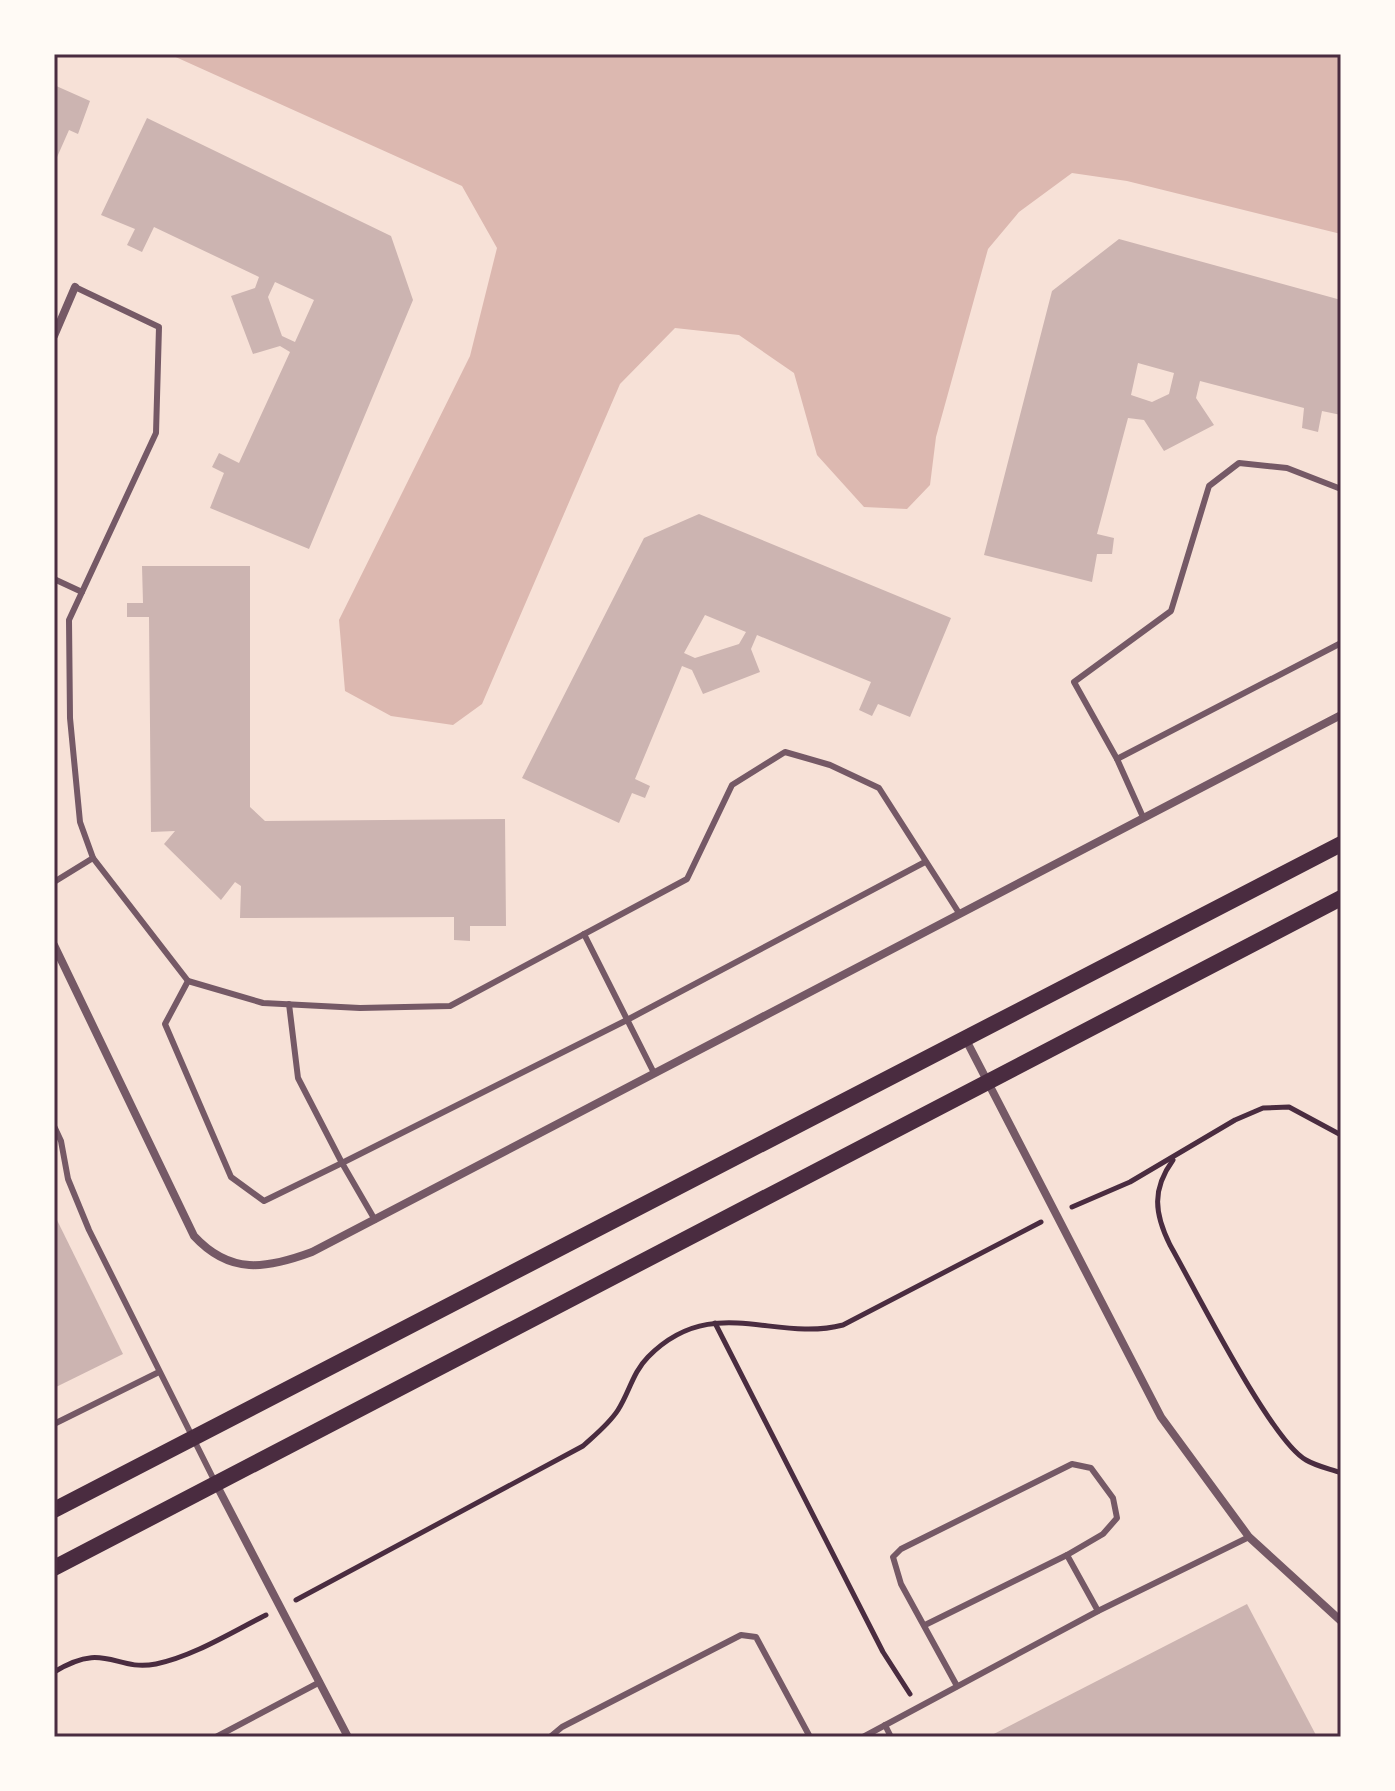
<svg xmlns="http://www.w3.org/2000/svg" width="1395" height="1791" font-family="Spectral,serif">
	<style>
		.water { fill: #dcb8b0 }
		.building { fill: #ccb4b1; fill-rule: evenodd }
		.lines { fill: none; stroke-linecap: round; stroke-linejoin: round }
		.path { stroke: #4a2c40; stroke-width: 5 }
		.service { stroke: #755966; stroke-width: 6 }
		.minor { stroke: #755966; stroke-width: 8 }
		.secondary { stroke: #4a2c40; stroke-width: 16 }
		.neatline { fill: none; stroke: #4a2c40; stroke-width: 3 }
	</style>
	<rect width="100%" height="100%" fill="#f7e1d7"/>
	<polygon class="water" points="169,54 1341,54 1341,234 1127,181 1072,173 1019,212 988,249 936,437 930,485 907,509 864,507 817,455 794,373 739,335 675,328 620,384 482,704 453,725 391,716 345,691 339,620 470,356 497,248 462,186"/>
	<g class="building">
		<polygon points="54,85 90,101 78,134 69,130 54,164"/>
		<path d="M147 118 391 236 413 300 309 549 210 508 224 473 212 467 219 453 239 463 290 352 280 346 253 354 231 296 255 288 259 277 154 227 142 252 127 245 135 229 101 215ZM275 282 314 300 295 342 282 336 268 297Z"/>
		<path d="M1119 239 1341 300V415L1322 411 1318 432 1302 428 1304 408 1200 381 1196 398 1214 425 1164 451 1144 420 1128 418 1097 534 1114 538 1112 554H1097L1092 582 984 555 1052 291ZM1138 363 1174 373 1169 394 1152 402 1131 395Z"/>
		<path d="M699 514 951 618 910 717 878 704 872 716 859 710 871 682 757 635 751 649 760 672 703 694 692 670 682 666 635 779 650 786 645 798 632 793 619 823 522 778 644 538ZM705 615 746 632 739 644 695 658 684 653Z"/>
		<polygon points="142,566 250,566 250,807 265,821 505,819 506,926 470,926 470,941 454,940 454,917 240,918 241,886 235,882 221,900 164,844 175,831 151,832 149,617 127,617 127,603 143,603"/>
		<polygon points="54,1214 123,1354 54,1388"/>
		<polygon points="1247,1604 1317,1737 988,1737"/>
	</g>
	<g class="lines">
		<g class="path">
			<path d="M1173 1160C1152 1189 1154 1213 1170 1245 1194 1287 1271 1441 1306 1460 1316 1466 1330 1469 1341 1473"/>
			<polyline points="1072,1207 1130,1182 1235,1120 1263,1108 1289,1107 1341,1135"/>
			<polyline points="715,1323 883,1652 910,1694"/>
			<path d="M296 1600 583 1446C595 1435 609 1424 618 1410 629 1393 633 1372 648 1357 712 1292 774 1343 843 1325L1041 1222"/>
			<path d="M54 1672C106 1640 114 1672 156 1664 194 1656 232 1632 266 1615"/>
		</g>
		<g class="service">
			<polyline points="75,287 159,327 156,433 69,620 70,718 80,822 93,858 188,981"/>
			<polyline points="54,579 82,592"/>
			<polyline points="1117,759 1074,682 1171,611 1209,486 1239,463 1287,468 1341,489"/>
			<polyline points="1143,817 1117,759 1341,643"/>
			<polyline points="54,882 93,858"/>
			<polyline points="584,934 654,1073"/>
			<polyline points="289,1004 298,1078 342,1163 627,1020 925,862"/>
			<polyline points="54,1126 61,1141 68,1179 89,1230 215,1482"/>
			<polyline points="375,1220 342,1163 264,1201 231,1177 165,1024 188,981 263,1003 360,1008 450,1006 687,879 732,785 785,752 830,765 879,788 959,913"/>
			<polyline points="54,1424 159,1372"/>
			<polyline points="925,1625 1067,1555"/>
			<polyline points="957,1686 901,1584 893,1557 901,1549 1072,1464 1091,1468 1113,1498 1117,1518 1103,1534 1067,1555 1098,1611"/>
			<polyline points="885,1725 891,1737"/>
			<polyline points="216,1737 320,1682"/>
			<polyline points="550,1737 562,1727 741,1635 756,1637 810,1737"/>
			<polyline points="863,1737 1098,1611 1249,1537"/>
		</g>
		<g class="minor">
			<polyline points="54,336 75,287"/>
			<path d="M54 945 194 1236C230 1275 266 1269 312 1252L1341 715"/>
			<polyline points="965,1038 1161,1417 1249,1537 1341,1621"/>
			<polyline points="216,1484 348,1737"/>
		</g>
		<g class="secondary">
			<polyline points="54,1510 1341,844"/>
			<polyline points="54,1568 1341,898"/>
		</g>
	</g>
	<rect width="1395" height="1791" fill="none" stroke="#fffaf5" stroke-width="112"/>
	<rect x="56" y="56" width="1283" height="1679" class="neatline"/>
</svg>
